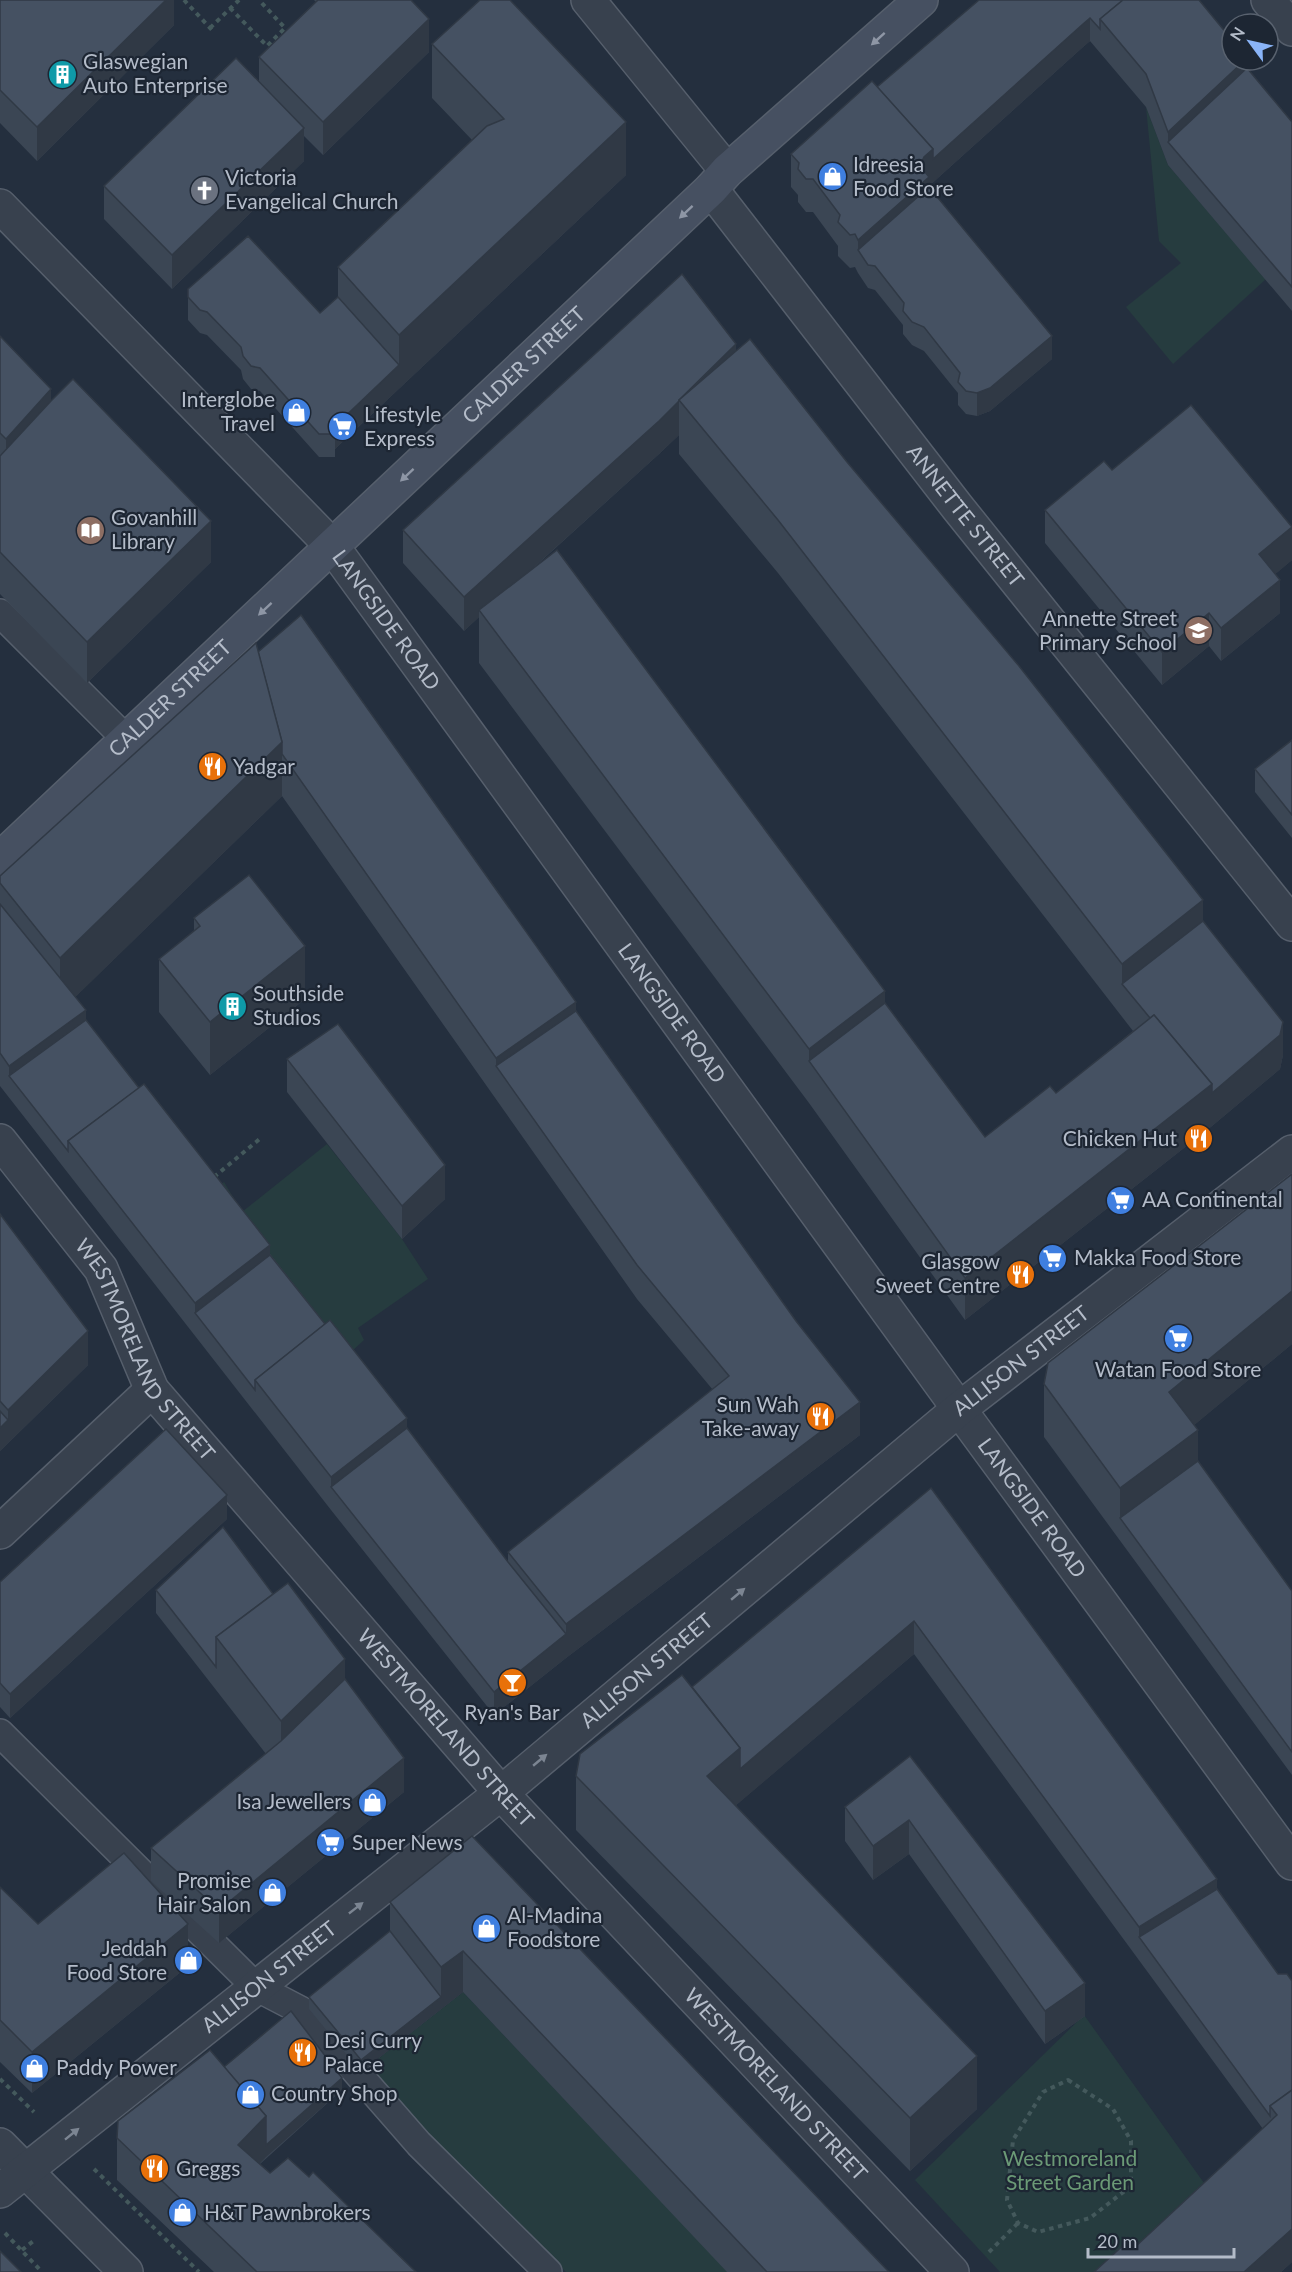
<svg xmlns="http://www.w3.org/2000/svg" width="1292" height="2272" font-family="Lato,sans-serif">
	<style>
		.green { fill: #263c3f }
		.lines { fill: none; stroke-linecap: round; stroke-linejoin: round }
		.service-casing { stroke: #565f6c; stroke-width: 30 }
		.minor-casing { stroke: #565f6c; stroke-width: 36 }
		.tertiary-casing { stroke: #565f6c; stroke-width: 36 }
		.secondary-casing { stroke: #565f6c; stroke-width: 36 }
		.path { stroke: #44595c; stroke-width: 4; stroke-dasharray: 4.5 4.5; stroke-linecap: butt }
		.service { stroke: #38414e; stroke-width: 27 }
		.minor { stroke: #38414e; stroke-width: 33 }
		.tertiary { stroke: #38414e; stroke-width: 33 }
		.secondary { stroke: #465061; stroke-width: 33 }
		.wall { fill: #3b4654; fill-rule: evenodd }
		.shaded-wall { fill: #303945 }
		.building { fill: #455162; stroke: #303945; stroke-width: 1.5 }
		.oneway { fill: #8e96a5 }
		.oneway2 { fill: #7c8592 }
		.labels { text-anchor: middle; stroke-width: 4.5; stroke-linejoin: round; paint-order: stroke }
		.poi-label { font-size: 21px; fill: #b4bcc9; stroke: #1d2633; text-anchor: start }
		.street-label { font-size: 21px; fill: #b4bcc9; stroke: #1d2633 }
		.park-label { font-size: 21px; fill: #6b9a76; stroke: #1d2633 }
	</style>
	<rect width="100%" height="100%" fill="#242f3e"/>
	<g class="green">
		<polygon points="1146,107 1168,165 1266,279 1173,364 1126,307 1181,263 1159,241"/>
		<polygon points="327,1144 402,1239 428,1279 358,1328 364,1340 338,1364 207,1198 224,1182 242,1212"/>
		<polygon points="463,1992 728,2272 566,2272 361,2072"/>
		<polygon points="1084,2015 1209,2190 1121,2272 1000,2272 915,2180"/>
	</g>
	<g class="lines">
		<defs>
			<g id="service">
				<polyline points="0,613 127,740"/>
				<polyline points="0,1733 256,1987 304,2012 419,2144 548,2272"/>
			</g>
			<g id="minor">
				<polyline points="588,0 727,171"/>
				<polyline points="1268,0 1292,29"/>
				<path id="s1" d="M711 189 958 508 1292 924"/>
				<path id="s2" d="M0 206 332 546 959 1409 1292 1863"/>
				<path id="s3" d="M0 1141 101 1269 152 1390 501 1793 952 2272"/>
				<polyline points="0,1532 152,1390"/>
			</g>
			<g id="tertiary">
				<polyline points="0,2145 126,2272"/>
				<path id="s4" d="M0 2191 501 1793 959 1409 1292 1152"/>
			</g>
			<g id="secondary">
				<path id="s5" d="M0 859 711 189 727 171 921 0"/>
			</g>
		</defs>
		<use href="#service" class="service-casing"/>
		<use href="#minor" class="minor-casing"/>
		<use href="#tertiary" class="tertiary-casing"/>
		<use href="#secondary" class="secondary-casing"/>
		<g class="path">
			<polyline points="184,0 212,30"/>
			<polyline points="230,8 267,46 285,28 259,0"/>
			<polyline points="210,28 239,0"/>
			<polyline points="214,1177 262,1137"/>
			<polyline points="0,2079 34,2112"/>
			<polygon points="1068,2080 1113,2109 1131,2141 1131,2186 1090,2218 1038,2232 1018,2223 1007,2200 1013,2140 1043,2092"/>
			<polyline points="94,2169 199,2272"/>
			<polyline points="5,2233 42,2272"/>
			<polyline points="22,2250 36,2239"/>
			<polyline points="989,2252 1018,2223"/>
		</g>
		<use href="#service" class="service"/>
		<use href="#minor" class="minor"/>
		<use href="#tertiary" class="tertiary"/>
		<use href="#secondary" class="secondary"/>
	</g>
	<g class="wall">
		<polygon points="0,0 174,0 174,25 37,161 0,123"/>
		<polygon points="314,0 411,0 429,52 323,155 304,136 304,161 172,289 104,219 104,186 259,82 259,57 316,2"/>
		<polygon points="979,0 1199,0 1247,60 1247,68 1292,122 1292,311 1168,165 1146,107 1090,41 1083,47 929,186 929,187 1052,359 990,411 977,416 966,414 958,405 958,393 953,387 924,351 912,345 903,334 903,325 875,290 868,288 858,273 855,267 850,268 838,256 838,246 813,212 806,212 798,202 798,195 791,187 791,154 877,87"/>
		<polygon points="432,44 626,175 335,449 335,457 319,457 260,391 251,389 243,379 241,370 207,335 200,333 188,320 188,289 320,313 338,297 338,267 472,140 432,98"/>
		<polygon points="0,336 51,401 211,562 87,683 0,594"/>
		<path d="M736 351 1203 921 1283 1055 1280 1069 1212 1126 965 1320 809 1103 479 663V617L464 631 403 563V530ZM679 435V454L778 573 1133 1031 1056 1093 985 1137 885 1003 529 572 659 454Z"/>
		<polygon points="1112,470 1292,560 1275,574 1280,613 1221,661 1209,646 1162,685 1045,543 1045,510"/>
		<path d="M258 652 576 1011 860 1435 566 1658 494 1715 331 1510 0 1086V876ZM282 796 637 1299 713 1390 508 1552V1562L407 1428 86 1020 75 997Z"/>
		<polygon points="1292,740 1292,838 1255,792 1255,769"/>
		<polygon points="194,918 305,999 210,1075 159,1012 159,959 194,931"/>
		<polygon points="287,1059 445,1199 402,1239 287,1092"/>
		<polygon points="0,1214 88,1365 0,1451"/>
		<polygon points="1292,1344 1194,1425 1198,1461 1292,1591 1292,1775 1044,1437 1044,1384"/>
		<polygon points="931,1488 1278,1974 1292,2262 1281,2272 1094,2272 1134,2248 1263,2129 914,1654 736,1805 977,2109 910,2171 576,1830 576,1776 692,1687"/>
		<polygon points="227,1519 10,1718 0,1707 0,1582"/>
		<polygon points="156,1590 273,1594 345,1679 404,1792 219,1943 151,1881 151,1848 266,1754 156,1613"/>
		<polygon points="910,1756 1085,2016 1045,2044 909,1854 873,1880 845,1841 845,1807"/>
		<polygon points="472,1836 889,2272 727,2272 463,1992 361,2072 309,2009 309,1997 390,1931 390,1902"/>
		<polygon points="0,1887 38,1924 188,1966 32,2093 0,2062"/>
		<polygon points="224,2067 342,2090 260,2164 270,2173 416,2272 214,2272 117,2180 117,2138"/>
	</g>
	<g class="shaded-wall">
		<polygon points="166,0 174,0 174,25 37,161 37,127"/>
		<polygon points="1090,18 1090,41 1083,47 929,186 929,210 858,250 858,240 920,166 924,157"/>
		<polygon points="429,19 429,52 323,155 323,122"/>
		<polygon points="1245,60 1247,60 1247,91 1168,142 1168,132"/>
		<polygon points="626,122 626,175 335,449 335,457 335,426 399,365 399,335"/>
		<polygon points="304,128 304,161 172,289 172,255"/>
		<polygon points="1052,336 1052,359 990,411 977,416 977,393"/>
		<polygon points="736,344 736,377 679,401"/>
		<polygon points="51,389 51,442 6,492 6,439"/>
		<polygon points="679,401 679,435 659,454 482,614 479,610 479,617 464,631 464,597"/>
		<polygon points="211,521 211,562 87,683 87,642"/>
		<polygon points="1292,527 1292,560 1259,588 1259,554"/>
		<polygon points="1280,580 1280,613 1221,661 1221,628"/>
		<polygon points="1209,613 1209,646 1162,685 1162,652"/>
		<polygon points="282,742 282,796 60,1012 60,958"/>
		<polygon points="1203,900 1203,954 1122,984 1122,1017 1122,964"/>
		<polygon points="305,946 305,999 210,1075 210,1022"/>
		<polygon points="885,991 885,1045 809,1061 809,1049"/>
		<polygon points="576,1002 576,1044 496,1066 496,1058"/>
		<polygon points="86,1010 86,1044 9,1076 9,1066"/>
		<polygon points="1283,1022 1283,1055 1280,1069 1212,1126 965,1320 965,1278"/>
		<polygon points="445,1165 445,1199 402,1239 402,1206"/>
		<polygon points="270,1245 270,1279 195,1313 195,1303"/>
		<polygon points="1292,1291 1292,1344 1169,1446 1169,1392"/>
		<polygon points="88,1331 88,1365 0,1451 0,1428 8,1420 8,1410"/>
		<polygon points="860,1402 860,1435 566,1658 494,1715 494,1692 566,1634 566,1624"/>
		<polygon points="407,1418 407,1451 331,1487 331,1477"/>
		<polygon points="1198,1430 1198,1484 1120,1518 1120,1488"/>
		<polygon points="227,1495 227,1519 10,1718 10,1694"/>
		<polygon points="914,1621 914,1654 740,1802 740,1769"/>
		<polygon points="345,1659 345,1712 281,1775 281,1721"/>
		<polygon points="740,1748 740,1802 707,1829 707,1776"/>
		<polygon points="404,1758 404,1792 219,1943 219,1910"/>
		<polygon points="909,1820 909,1854 873,1880 873,1846"/>
		<polygon points="1217,1879 1217,1913 1139,1937 1139,1927"/>
		<polygon points="188,1924 188,1966 32,2093 32,2052"/>
		<polygon points="463,1951 463,1992 361,2072 361,2060 441,1997 441,1967"/>
		<polygon points="1085,1983 1085,2016 1045,2044 1045,2011"/>
		<polygon points="977,2056 977,2109 910,2171 910,2118"/>
		<polygon points="342,2078 342,2090 266,2157 238,2186 238,2145 266,2116"/>
		<polygon points="1292,2229 1292,2262 1281,2272 1244,2272"/>
	</g>
	<g class="building">
		<polygon points="0,0 166,0 37,127 0,90"/>
		<polygon points="318,0 411,0 429,19 323,122 259,57"/>
		<polygon points="480,0 510,0 626,122 399,335 338,267 487,126 504,119 432,44"/>
		<polygon points="979,0 1123,0 1100,19 1100,29 1090,18 1083,24 933,159 933,149 877,87"/>
		<polygon points="1123,0 1199,0 1232,40 1232,60 1245,60 1168,132 1146,74 1100,19"/>
		<polygon points="236,58 304,128 172,255 104,186"/>
		<polygon points="1247,68 1292,122 1292,287 1168,142"/>
		<polygon points="872,81 933,149 924,157 920,166 929,177 858,240 855,234 850,235 838,222 840,215 813,179 806,179 798,169 799,163 791,154"/>
		<polygon points="929,187 1052,336 990,388 977,393 966,391 958,382 960,373 953,364 924,327 912,322 903,311 904,303 875,266 868,265 858,250"/>
		<polygon points="248,236 320,313 338,297 399,365 335,426 335,434 319,434 260,368 251,366 243,356 241,347 207,312 200,310 188,297 188,289"/>
		<polygon points="682,274 736,344 679,400 679,401 659,421 464,597 403,530"/>
		<polygon points="0,336 51,389 6,439 0,433"/>
		<polygon points="750,339 847,462 1019,666 1203,900 1122,964 778,520 679,400"/>
		<polygon points="73,379 211,521 87,642 0,552 0,456 51,401"/>
		<polygon points="1191,405 1292,527 1259,554 1280,580 1221,628 1209,613 1162,652 1045,510 1104,461 1112,470"/>
		<polygon points="557,550 885,991 809,1049 479,610"/>
		<polygon points="301,615 576,1002 496,1058 282,754 282,742 258,652"/>
		<polygon points="256,643 282,742 60,958 0,883 0,876"/>
		<polygon points="1292,740 1292,815 1255,769"/>
		<polygon points="249,875 305,946 210,1022 159,959 200,926 194,918"/>
		<polygon points="0,904 86,1010 9,1066 0,1053"/>
		<polygon points="1203,921 1283,1022 1280,1035 1212,1093 1212,1084 1154,1015 1150,1018 1122,984"/>
		<polygon points="885,1003 985,1137 1050,1086 1056,1093 1154,1015 1212,1084 965,1278 809,1061"/>
		<polygon points="576,1011 796,1321 860,1402 566,1624 508,1552 729,1376 637,1265 496,1066"/>
		<polygon points="86,1020 139,1088 68,1141 68,1151 9,1076"/>
		<polygon points="338,1024 445,1165 402,1206 287,1059"/>
		<polygon points="144,1084 270,1245 195,1303 68,1141"/>
		<polygon points="1292,1174 1292,1291 1169,1392 1198,1430 1120,1488 1044,1384 1048,1363"/>
		<polygon points="0,1214 88,1331 8,1410 0,1401"/>
		<polygon points="270,1255 325,1324 255,1380 255,1390 195,1313"/>
		<polygon points="330,1320 407,1418 331,1477 255,1380"/>
		<polygon points="0,1411 8,1420 0,1428"/>
		<polygon points="407,1428 508,1562 566,1634 494,1692 331,1487"/>
		<polygon points="166,1429 227,1495 10,1694 0,1683 0,1582"/>
		<polygon points="1198,1461 1292,1591 1292,1752 1120,1518"/>
		<polygon points="931,1488 1217,1879 1139,1927 914,1621 740,1769 740,1748 692,1687"/>
		<polygon points="223,1527 273,1594 216,1637 216,1667 156,1590"/>
		<polygon points="288,1583 345,1659 281,1721 216,1637"/>
		<polygon points="682,1675 740,1748 707,1776 977,2056 910,2118 576,1776 580,1754"/>
		<polygon points="345,1679 404,1758 219,1910 151,1848 281,1741"/>
		<polygon points="910,1756 1085,1983 1045,2011 909,1820 873,1846 845,1807"/>
		<polygon points="472,1836 889,2272 767,2272 463,1951 441,1967 390,1902"/>
		<polygon points="124,1853 188,1924 32,2052 0,2020 0,1887 38,1924"/>
		<polygon points="1217,1889 1278,1974 1287,1974 1292,1981 1292,2090 1270,2106 1270,2116 1139,1937"/>
		<polygon points="390,1931 441,1997 361,2060 309,1997"/>
		<polygon points="291,2011 342,2078 266,2145 266,2116 224,2067"/>
		<polygon points="210,2050 266,2116 238,2145 270,2173 288,2158 309,2177 313,2172 416,2272 257,2272 117,2138 118,2121"/>
		<polygon points="1292,2090 1292,2229 1244,2272 1094,2272 1128,2241 1134,2248 1277,2115 1270,2106"/>
		<polygon points="0,2251 21,2272 0,2272"/>
	</g>
	<defs><path id="oneway-solid" d="M-6-.8H1V-3.2L6.5 0L1 3.2V.8H-6Z" transform="scale(1.5)"/></defs>
	<g class="oneway">
		<use href="#oneway-solid" transform="translate(878 39) rotate(138)"/>
		<use href="#oneway-solid" transform="translate(686 212) rotate(137)"/>
		<use href="#oneway-solid" transform="translate(407 475) rotate(137)"/>
		<use href="#oneway-solid" transform="translate(265 609) rotate(137)"/>
	</g>
	<g class="oneway2">
		<use href="#oneway-solid" transform="translate(738 1594) rotate(-40)"/>
		<use href="#oneway-solid" transform="translate(540 1760) rotate(-40)"/>
		<use href="#oneway-solid" transform="translate(356 1908) rotate(-38)"/>
		<use href="#oneway-solid" transform="translate(72 2134) rotate(-39)"/>
	</g>
	<defs>
		<symbol id="building-disc" viewBox="-11 -11 22 22"><circle r="9.5" fill="#0f9aa8" stroke="#1d2633"/><path d="M-4-6H4V6H1V3H-1V6H-4ZM-2.5-4.3h1.7v1.8h-1.7ZM.8-4.3h1.7v1.8H.8ZM-2.5-1h1.7V.8h-1.7ZM.8-1h1.7V.8H.8Z" fill="#fff"/></symbol>
		<symbol id="shop-disc" viewBox="-11 -11 22 22"><circle r="9.5" fill="#3f7fe0" stroke="#1d2633"/><path d="M-5-2.5h2.3a2.7 3.5 0 0 1 5.4 0H5L5.5 6h-11ZM-1.5-2.5h3a1.5 2.3 0 0 0-3 0Z" fill="#fff"/></symbol>
		<symbol id="church-disc" viewBox="-11 -11 22 22"><circle r="9.5" fill="#6b7280" stroke="#1d2633"/><path d="M-1.2-6h2.4v3.5h3.3v2.4h-3.3V6h-2.4V-.1h-3.3v-2.4h3.3Z" fill="#fff"/></symbol>
		<symbol id="supermarket-disc" viewBox="-11 -11 22 22"><circle r="9.5" fill="#3f7fe0" stroke="#1d2633"/><path d="M-6-5.5h2.5l.6 2H6L4.5 2H-2.5L-4.4-4H-6ZM-1.5 3.2a1.3 1.3 0 1 0 .1 0ZM3 3.2a1.3 1.3 0 1 0 .1 0Z" fill="#fff"/></symbol>
		<symbol id="library-disc" viewBox="-11 -11 22 22"><circle r="9.5" fill="#8d6e63" stroke="#1d2633"/><path d="M-6-4Q-3-5.5-.7-3.5V5Q-3 3-6 4ZM6-4Q3-5.5 .7-3.5V5Q3 3 6 4Z" fill="#fff"/></symbol>
		<symbol id="school-disc" viewBox="-11 -11 22 22"><circle r="9.5" fill="#8d6e63" stroke="#1d2633"/><path d="M0-5L7-2L0 1L-7-2ZM-4 1L0 2.5L4 1V4Q0 6-4 4Z" fill="#fff"/></symbol>
		<symbol id="restaurant-disc" viewBox="-11 -11 22 22"><circle r="9.5" fill="#e8710a" stroke="#1d2633"/><path d="M-5-6h1v4h1v-4h1v4h1v-4h1v5L-1.5 .5V6h-2V.5L-5-1ZM5-6V6H3V1.5H1.5Q1.5-4 5-6Z" fill="#fff"/></symbol>
		<symbol id="bar-disc" viewBox="-11 -11 22 22"><circle r="9.5" fill="#e8710a" stroke="#1d2633"/><path d="M-6-5H6L.8 .8V4.5H3.5V6h-7V4.5H-.8V.8Z" fill="#fff"/></symbol>
	</defs>
	<g fill-rule="evenodd">
		<use href="#building-disc" x="46" y="58" width="33" height="33"/>
		<use href="#shop-disc" x="816" y="160" width="33" height="33"/>
		<use href="#church-disc" x="188" y="174" width="33" height="33"/>
		<use href="#shop-disc" x="280" y="396" width="33" height="33"/>
		<use href="#supermarket-disc" x="326" y="410" width="33" height="33"/>
		<use href="#library-disc" x="74" y="514" width="33" height="33"/>
		<use href="#school-disc" x="1182" y="614" width="33" height="33"/>
		<use href="#restaurant-disc" x="196" y="750" width="33" height="33"/>
		<use href="#building-disc" x="216" y="990" width="33" height="33"/>
		<use href="#restaurant-disc" x="1182" y="1122" width="33" height="33"/>
		<use href="#supermarket-disc" x="1104" y="1184" width="33" height="33"/>
		<use href="#supermarket-disc" x="1036" y="1242" width="33" height="33"/>
		<use href="#restaurant-disc" x="1004" y="1258" width="33" height="33"/>
		<use href="#supermarket-disc" x="1162" y="1322" width="33" height="33"/>
		<use href="#restaurant-disc" x="804" y="1400" width="33" height="33"/>
		<use href="#bar-disc" x="496" y="1666" width="33" height="33"/>
		<use href="#shop-disc" x="356" y="1786" width="33" height="33"/>
		<use href="#supermarket-disc" x="314" y="1826" width="33" height="33"/>
		<use href="#shop-disc" x="256" y="1876" width="33" height="33"/>
		<use href="#shop-disc" x="470" y="1912" width="33" height="33"/>
		<use href="#shop-disc" x="172" y="1944" width="33" height="33"/>
		<use href="#restaurant-disc" x="286" y="2036" width="33" height="33"/>
		<use href="#shop-disc" x="18" y="2052" width="33" height="33"/>
		<use href="#shop-disc" x="234" y="2078" width="33" height="33"/>
		<use href="#restaurant-disc" x="138" y="2152" width="33" height="33"/>
		<use href="#shop-disc" x="166" y="2196" width="33" height="33"/>
	</g>
	<g class="labels">
		<g class="poi-label">
			<text x="83" y="69">Glaswegian<tspan x="83" dy="24">Auto Enterprise</tspan></text>
			<text x="853" y="172">Idreesia<tspan x="853" dy="24">Food Store</tspan></text>
			<text x="225" y="185">Victoria<tspan x="225" dy="24">Evangelical Church</tspan></text>
			<text x="275" y="407" text-anchor="end">Interglobe<tspan x="275" dy="24">Travel</tspan></text>
			<text x="364" y="422">Lifestyle<tspan x="364" dy="24">Express</tspan></text>
			<text x="111" y="525">Govanhill<tspan x="111" dy="24">Library</tspan></text>
			<text x="1177" y="626" text-anchor="end">Annette Street<tspan x="1177" dy="24">Primary School</tspan></text>
			<text x="233" y="774">Yadgar</text>
			<text x="253" y="1001">Southside<tspan x="253" dy="24">Studios</tspan></text>
			<text x="1177" y="1146" text-anchor="end">Chicken Hut</text>
			<text x="1142" y="1207">AA Continental</text>
			<text x="1074" y="1265">Makka Food Store</text>
			<text x="1000" y="1269" text-anchor="end">Glasgow<tspan x="1000" dy="24">Sweet Centre</tspan></text>
			<text x="1178" y="1377" text-anchor="middle">Watan Food Store</text>
			<text x="799" y="1412" text-anchor="end">Sun Wah<tspan x="799" dy="24">Take-away</tspan></text>
			<text x="512" y="1720" text-anchor="middle">Ryan's Bar</text>
			<text x="351" y="1809" text-anchor="end">Isa Jewellers</text>
			<text x="352" y="1850">Super News</text>
			<text x="251" y="1888" text-anchor="end">Promise<tspan x="251" dy="24">Hair Salon</tspan></text>
			<text x="507" y="1923">Al-Madina<tspan x="507" dy="24">Foodstore</tspan></text>
			<text x="167" y="1956" text-anchor="end">Jeddah<tspan x="167" dy="24">Food Store</tspan></text>
			<text x="324" y="2048">Desi Curry<tspan x="324" dy="24">Palace</tspan></text>
			<text x="56" y="2075">Paddy Power</text>
			<text x="271" y="2101">Country Shop</text>
			<text x="176" y="2176">Greggs</text>
			<text x="204" y="2220">H&amp;T Pawnbrokers</text>
		</g>
		<g class="street-label">
			<text dy="7" stroke="none"><textPath href="#s5" startOffset="720">CALDER STREET</textPath></text>
			<text dy="7" stroke="none"><textPath href="#s1" startOffset="414">ANNETTE STREET</textPath></text>
			<text dy="7" stroke="none"><textPath href="#s2" startOffset="567">LANGSIDE ROAD</textPath></text>
			<text dy="7" stroke="none"><textPath href="#s5" startOffset="234">CALDER STREET</textPath></text>
			<text dy="7" stroke="none"><textPath href="#s2" startOffset="1053">LANGSIDE ROAD</textPath></text>
			<text dy="7" stroke="none"><textPath href="#s3" startOffset="256">WESTMORELAND STREET</textPath></text>
			<text dy="7" stroke="none"><textPath href="#s4" startOffset="1316">ALLISON STREET</textPath></text>
			<text dy="7" stroke="none"><textPath href="#s2" startOffset="1665">LANGSIDE ROAD</textPath></text>
			<text dy="7" stroke="none"><textPath href="#s4" startOffset="830">ALLISON STREET</textPath></text>
			<text dy="7" stroke="none"><textPath href="#s3" startOffset="742">WESTMORELAND STREET</textPath></text>
			<text dy="7" stroke="none"><textPath href="#s4" startOffset="344">ALLISON STREET</textPath></text>
			<text dy="7" stroke="none"><textPath href="#s3" startOffset="1228">WESTMORELAND STREET</textPath></text>
		</g>
		<g class="park-label">
			<text x="1070" y="2166">Westmoreland<tspan x="1070" dy="24">Street Garden</tspan></text>
		</g>
	</g>
	<g transform="translate(1250 42) rotate(303)"><circle r="28" fill="#1d2633" stroke="#59626f" stroke-width="1.5"/>
	<path d="M0-4.5L10 22L0 15L-10 22Z" fill="#8ab4f8"/>
	<text y="-9" font-size="16" font-weight="bold" text-anchor="middle" fill="#b4bcc9">N</text>
	</g>
	<path d="M1088 2248v9h146v-9" fill="none" stroke="#b4bcc9" stroke-width="3"/>
	<text x="1097" y="2248" font-size="18" fill="#b4bcc9" stroke="#1d2633" stroke-width="4.5" paint-order="stroke">20 m</text>
</svg>
